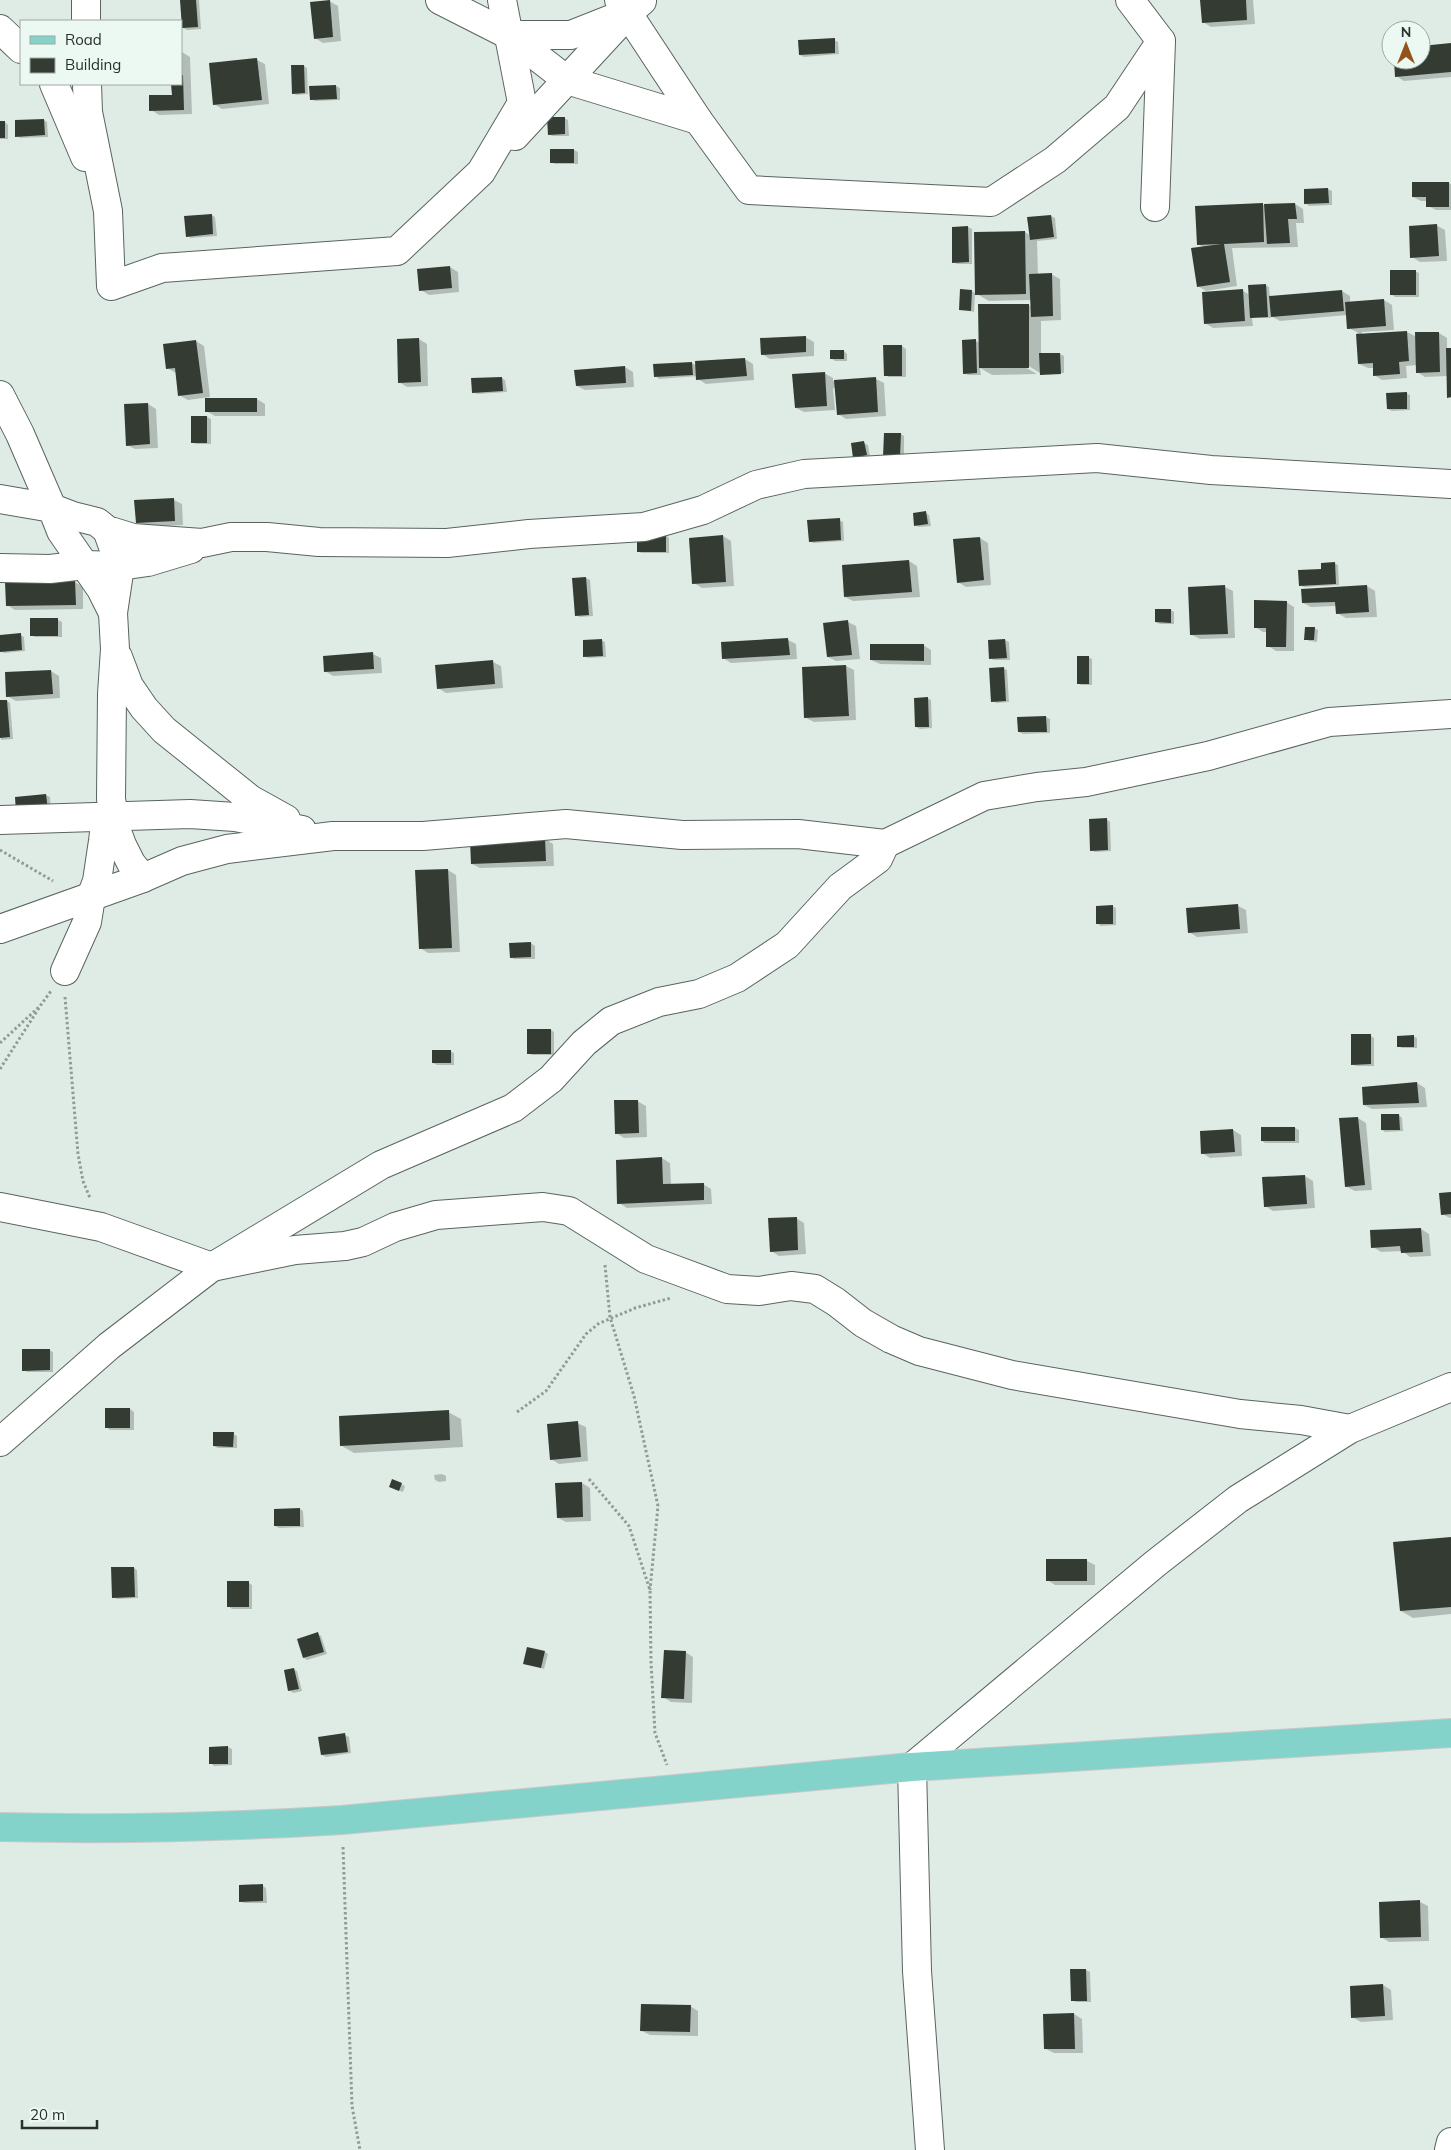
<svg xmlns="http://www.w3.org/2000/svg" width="1451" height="2150" font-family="Mulish,sans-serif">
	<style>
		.shadow { fill: #0003 }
		.building { fill: #343b33 }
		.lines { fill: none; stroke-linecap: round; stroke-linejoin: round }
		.minor-casing { stroke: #59645e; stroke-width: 30 }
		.major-casing { stroke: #c8c9c8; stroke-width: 30 }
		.path { stroke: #919b96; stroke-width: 3; stroke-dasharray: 2.5 2.5; stroke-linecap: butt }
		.minor { stroke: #fff; stroke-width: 28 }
		.major { stroke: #84d3ca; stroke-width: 28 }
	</style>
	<rect width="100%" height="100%" fill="#dfece5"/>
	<g class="shadow">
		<polygon points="181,0 199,0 201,29 187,30 183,28"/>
		<polygon points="1202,0 1253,0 1255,24 1211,27 1203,22"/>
		<polygon points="329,1 338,6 341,41 323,43 315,38"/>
		<polygon points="834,40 838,42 839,54 804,57 800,55"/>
		<polygon points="1451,45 1451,77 1404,81 1396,76 1395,60 1421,60 1421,47"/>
		<polygon points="182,52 190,57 192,114 159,115 151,110 173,96 173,84 181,84"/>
		<polygon points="257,60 265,64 269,104 222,109 214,104"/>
		<polygon points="304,66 307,68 308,94 296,95 293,93"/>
		<polygon points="336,86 340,88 340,100 315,101 311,99"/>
		<polygon points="564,118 568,120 569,136 552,136 549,134"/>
		<polygon points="44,120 47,122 48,137 20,138 17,136"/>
		<polygon points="5,122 8,125 8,139 0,139 0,123"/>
		<polygon points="551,150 574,150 578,152 578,164 555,164 551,162"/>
		<polygon points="1449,183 1451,184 1451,210 1436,210 1428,206 1428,201 1421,201 1413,197"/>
		<polygon points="1328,189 1332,191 1332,205 1309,206 1306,204 1305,190"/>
		<polygon points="1262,204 1265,206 1295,204 1303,209 1304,223 1296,223 1298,247 1232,248 1237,286 1206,291 1198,286 1204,248 1198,244"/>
		<polygon points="211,215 215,217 217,236 191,238 187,236"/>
		<polygon points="1051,216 1055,218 1057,239 1037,241 1038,275 1051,274 1060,279 1061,320 1041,321 1041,355 1060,354 1064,356 1064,373 1043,373 1043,375 1024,363 1023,366 1037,374 992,375 980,368 981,375 968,375 964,373 976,341 980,343 1028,305 1032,307 1031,300 989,301 975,293 974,312 960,309 972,291 976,294 1025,232 1031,236"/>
		<polygon points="1436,225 1445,230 1447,261 1420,262 1412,257"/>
		<polygon points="968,227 972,229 972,264 957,264 954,262"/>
		<polygon points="450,267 458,272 459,292 429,295 421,290"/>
		<polygon points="1415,271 1419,273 1419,297 1395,297 1391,294"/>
		<polygon points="1265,285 1269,287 1270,297 1342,291 1350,296 1350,303 1384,300 1392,305 1394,330 1362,332 1362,334 1407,332 1417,337 1439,333 1447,338 1447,349 1451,349 1451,398 1448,397 1448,376 1425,377 1417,372 1417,365 1406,366 1407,378 1382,380 1374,375 1374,368 1368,368 1359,364 1357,332 1348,328 1347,315 1280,321 1271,316 1271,318 1252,318 1253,326 1213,328 1205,323 1243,291 1250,295"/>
		<polygon points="805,337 814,342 814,356 770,359 762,354"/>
		<polygon points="419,339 427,344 428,386 407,387 399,382 398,340"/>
		<polygon points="196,341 204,346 210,397 188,400 179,395 176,373 167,368"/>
		<polygon points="885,346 902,346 906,349 906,377 889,377 885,375"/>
		<polygon points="844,351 847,354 847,361 835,361 832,359"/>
		<polygon points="745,359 753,364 754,380 706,384 698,379 698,376 659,379 656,376 692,363 697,366"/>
		<polygon points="625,367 633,372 634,387 585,390 577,386"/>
		<polygon points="824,373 833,378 833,381 876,379 884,383 886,416 846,419 838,414 836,388 833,388 835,410 804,412 796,408"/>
		<polygon points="502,378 505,380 507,392 477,394 473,392"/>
		<polygon points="1406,393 1410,395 1410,410 1392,411 1388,409"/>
		<polygon points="257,399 265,404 265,416 215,416 206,411"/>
		<polygon points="148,404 156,409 158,448 135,449 127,445 125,405"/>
		<polygon points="207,417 211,419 211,444 196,444 192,442"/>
		<polygon points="901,434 904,436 904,459 888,458"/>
		<polygon points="864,443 868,445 870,457 858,459 854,457"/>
		<polygon points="174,500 182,504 183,525 145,527 137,522"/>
		<polygon points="926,513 929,515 931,526 919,527 916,525"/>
		<polygon points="839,520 843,522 844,541 813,543 810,541"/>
		<polygon points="666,535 669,538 669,553 641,553 638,551"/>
		<polygon points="723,536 731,541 734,586 702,588 694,583"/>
		<polygon points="980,538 988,543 991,585 966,587 958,582"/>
		<polygon points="909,561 917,566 920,597 853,601 845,597 843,566"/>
		<polygon points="1334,563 1338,565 1339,585 1304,587 1300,585"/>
		<polygon points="586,578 590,580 593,616 580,617 576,615 573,579"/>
		<polygon points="75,582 83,587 83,609 15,610 7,605"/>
		<polygon points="1367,586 1375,591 1377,617 1346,618 1337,613 1337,606 1311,607 1303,603"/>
		<polygon points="1225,587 1233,591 1235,638 1200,639 1192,635 1190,588"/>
		<polygon points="1286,602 1294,607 1294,651 1276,651 1268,646 1268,632 1263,632 1255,627"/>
		<polygon points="1171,610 1174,612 1174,624 1160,624 1156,622"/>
		<polygon points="58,620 62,622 62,637 35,637 31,635"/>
		<polygon points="848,622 856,626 860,659 836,661 828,657"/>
		<polygon points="1314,628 1318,630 1317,642 1309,641 1306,639"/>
		<polygon points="20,635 24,637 25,651 4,653 0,651 0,636"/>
		<polygon points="601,640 605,642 606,657 588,658 584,656"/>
		<polygon points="788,640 796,644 797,659 731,663 723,658"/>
		<polygon points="1005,640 1009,642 1010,660 994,660 990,658 989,642"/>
		<polygon points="923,645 931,650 931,665 880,664 871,660"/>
		<polygon points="373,654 381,658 382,673 333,676 325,671"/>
		<polygon points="1088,657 1092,659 1092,685 1081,685 1078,683"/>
		<polygon points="493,662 501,666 503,688 446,693 438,688 436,666"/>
		<polygon points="846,666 854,670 856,720 814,722 806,718"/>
		<polygon points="1003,668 1007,670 1009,702 996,703 993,701"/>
		<polygon points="51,671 59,676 60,698 16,701 7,696"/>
		<polygon points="927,698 931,700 932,728 920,729 916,727"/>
		<polygon points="7,701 10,703 13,739 1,740 0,702"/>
		<polygon points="1046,717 1050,719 1050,733 1023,734 1019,732 1019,718"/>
		<polygon points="46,795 50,797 51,812 21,814"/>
		<polygon points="1106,819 1110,822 1111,851 1095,852 1091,850"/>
		<polygon points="545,839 553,844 554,866 480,868 472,864"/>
		<polygon points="448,870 456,875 460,952 428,953 420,948"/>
		<polygon points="1112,906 1116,908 1116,925 1101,926 1098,924"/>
		<polygon points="1238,906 1246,910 1248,933 1197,937 1189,932"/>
		<polygon points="531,943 535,946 535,959 514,959 511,957 510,944"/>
		<polygon points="551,1030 554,1032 554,1055 532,1055 528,1053"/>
		<polygon points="1371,1036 1374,1038 1374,1066 1356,1066 1352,1064"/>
		<polygon points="1413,1036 1417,1038 1417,1048 1402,1048 1398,1046"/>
		<polygon points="450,1051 454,1053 454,1065 437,1065 433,1063"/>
		<polygon points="1417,1083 1425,1088 1427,1107 1372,1109 1364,1105"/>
		<polygon points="637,1101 646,1106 647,1137 624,1138 616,1133"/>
		<polygon points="1399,1115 1402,1118 1403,1131 1385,1132 1382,1130"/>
		<polygon points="1358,1118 1366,1123 1372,1190 1355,1191 1347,1187"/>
		<polygon points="1262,1128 1295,1128 1299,1130 1299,1143 1265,1143 1262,1141"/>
		<polygon points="1233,1130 1241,1135 1242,1156 1210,1158 1202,1153"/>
		<polygon points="662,1158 670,1163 671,1185 703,1184 711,1189 712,1204 627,1208 619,1203"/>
		<polygon points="1305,1176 1313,1181 1315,1208 1273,1211 1265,1206"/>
		<polygon points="1451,1193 1451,1218 1450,1218 1442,1214"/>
		<polygon points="796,1218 804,1223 806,1254 779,1256 771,1251"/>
		<polygon points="1421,1229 1429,1234 1431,1256 1410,1257 1402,1251 1381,1252 1373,1247 1372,1232"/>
		<polygon points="49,1350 53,1352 53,1372 27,1372 24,1370"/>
		<polygon points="130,1409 134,1412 134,1430 110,1430 106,1427"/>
		<polygon points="448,1412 461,1419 463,1447 354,1453 342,1446"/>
		<polygon points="577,1423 586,1427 588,1461 559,1464 551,1459"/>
		<polygon points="233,1434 237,1436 237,1448 218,1448 214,1446"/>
		<polygon points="442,1474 446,1476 446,1481 439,1482 435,1480 434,1475"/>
		<polygon points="582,1483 590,1488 591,1521 566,1522 558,1518"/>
		<polygon points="401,1484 405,1486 403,1492 394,1489"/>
		<polygon points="300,1509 303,1511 304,1527 279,1528 275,1526"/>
		<polygon points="1451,1538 1451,1614 1413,1618 1401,1611"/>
		<polygon points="1087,1561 1095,1565 1095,1585 1055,1585 1047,1580"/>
		<polygon points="134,1568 137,1570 138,1598 117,1599 113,1597"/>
		<polygon points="249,1583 252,1585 252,1609 232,1609 228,1606"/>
		<polygon points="318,1634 321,1636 327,1654 307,1660 304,1658"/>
		<polygon points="545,1652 548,1654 544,1669 524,1663"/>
		<polygon points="685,1652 693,1657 692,1703 671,1702 663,1697"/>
		<polygon points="293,1669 297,1671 302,1691 293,1693 289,1690"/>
		<polygon points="345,1735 349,1737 351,1753 326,1757 322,1755"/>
		<polygon points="228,1747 232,1749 232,1765 214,1766 211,1763 211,1748"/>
		<polygon points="263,1886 266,1888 267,1903 244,1903 240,1901"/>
		<polygon points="1420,1902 1428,1906 1429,1941 1389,1942 1381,1937"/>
		<polygon points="1086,1970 1090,1972 1091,2002 1076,2002 1072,2000 1071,1971"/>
		<polygon points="1383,1985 1391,1990 1393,2020 1361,2022 1352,2017 1351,1987"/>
		<polygon points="690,2006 698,2011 698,2036 650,2035 642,2031"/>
		<polygon points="1074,2014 1082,2019 1083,2053 1054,2053 1046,2049"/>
	</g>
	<g class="building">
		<polygon points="180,0 196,0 198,27 182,28"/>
		<polygon points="330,0 333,37 314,39 310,2"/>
		<polygon points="1200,0 1246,0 1247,20 1202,23"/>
		<polygon points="835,38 835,53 799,55 798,40"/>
		<polygon points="1451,43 1451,72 1395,77 1394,60 1421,60 1421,46"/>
		<polygon points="257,58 262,100 213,105 209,63"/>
		<polygon points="291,65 304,65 305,93 292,94"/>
		<polygon points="181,75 183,75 184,110 149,111 149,95 172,95 171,84 181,84"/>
		<polygon points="336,85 337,99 310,100 309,86"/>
		<polygon points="547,117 565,117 565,134 548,135"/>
		<polygon points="44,119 45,135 15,137 15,120"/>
		<rect x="0" y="121" width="5" height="17"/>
		<rect x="550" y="149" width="24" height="14"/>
		<polygon points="1412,182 1449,182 1449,207 1426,207 1426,197 1412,197"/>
		<polygon points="1328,188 1329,203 1304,204 1304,189"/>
		<polygon points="1263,203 1264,242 1224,244 1230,282 1197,287 1191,248 1221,244 1197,245 1195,206"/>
		<polygon points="1295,203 1297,219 1288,219 1290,243 1267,244 1264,204"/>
		<polygon points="212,214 213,234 186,237 184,216"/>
		<polygon points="1051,215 1054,237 1030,240 1027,217"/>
		<polygon points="1437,224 1439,256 1410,258 1409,226"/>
		<polygon points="968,226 969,262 952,263 952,227"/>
		<polygon points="1025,231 1026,294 975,295 974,232"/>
		<polygon points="450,266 452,288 419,291 417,269"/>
		<rect x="1390" y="270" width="26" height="25"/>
		<polygon points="1052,273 1053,316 1031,317 1029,274"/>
		<polygon points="1266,284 1268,317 1250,318 1248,285"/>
		<polygon points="960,289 972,290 971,311 959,310"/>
		<polygon points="1243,289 1245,321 1204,324 1202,292"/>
		<polygon points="1342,290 1344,311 1271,317 1269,296"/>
		<polygon points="1384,299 1386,326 1347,329 1345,302"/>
		<polygon points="978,304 1029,304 1029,368 979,368"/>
		<polygon points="1407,331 1409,361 1399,362 1400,374 1373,376 1373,363 1358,364 1356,334"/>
		<polygon points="1415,332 1439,332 1440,372 1416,373"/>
		<polygon points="806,336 806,352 761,355 760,338"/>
		<polygon points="419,338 421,382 398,383 397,339"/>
		<polygon points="976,339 977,373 963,374 962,340"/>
		<polygon points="196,340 203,393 178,396 175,368 166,369 163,344"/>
		<polygon points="883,345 902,345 902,376 884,376"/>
		<polygon points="1446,348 1451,348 1451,397 1447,398"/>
		<rect x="830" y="350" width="14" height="9"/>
		<polygon points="1039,353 1060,353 1061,374 1040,375"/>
		<polygon points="745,358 747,376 696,380 695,361"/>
		<polygon points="692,362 693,375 654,377 653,364"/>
		<polygon points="625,366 626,383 576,386 574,370"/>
		<polygon points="825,372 827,406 795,408 792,374"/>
		<polygon points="502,377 503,391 472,393 471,378"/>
		<polygon points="876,377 878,412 837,415 834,380"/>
		<polygon points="1407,392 1407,409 1387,409 1386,393"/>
		<rect x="205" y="398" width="52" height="14"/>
		<polygon points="148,403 150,444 126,446 124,404"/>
		<rect x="191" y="416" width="16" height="27"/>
		<polygon points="884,433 901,433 900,457 883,457"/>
		<polygon points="864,441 867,455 853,458 851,443"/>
		<polygon points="174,498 175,521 136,523 134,500"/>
		<polygon points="926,511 928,524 914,526 913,513"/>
		<polygon points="840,518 841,540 809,542 807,520"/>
		<rect x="637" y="534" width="29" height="18"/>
		<polygon points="723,535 726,582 692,584 689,538"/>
		<polygon points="980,537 984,580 957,583 953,539"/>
		<polygon points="909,560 912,592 844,597 842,565"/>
		<polygon points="1335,562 1336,584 1299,586 1298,570 1321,569 1321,563"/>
		<polygon points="586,577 589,615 575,616 572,578"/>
		<polygon points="75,581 76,605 6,606 5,582"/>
		<polygon points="1225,585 1228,634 1190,635 1188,587"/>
		<polygon points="1367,585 1369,612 1336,614 1335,602 1302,603 1301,589"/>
		<polygon points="1254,600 1287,601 1286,647 1266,647 1266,628 1254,628"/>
		<polygon points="1155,609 1171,609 1171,623 1155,622"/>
		<rect x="30" y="618" width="28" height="18"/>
		<polygon points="848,620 852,655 827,657 823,623"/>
		<polygon points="1305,627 1315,627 1314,640 1304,640"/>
		<polygon points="21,633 22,650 0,652 0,635"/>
		<polygon points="788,638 790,655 722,659 721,642"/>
		<polygon points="602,639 603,656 583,657 583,640"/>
		<polygon points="1005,639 1007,658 989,659 988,640"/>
		<polygon points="870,644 924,644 924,661 870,660"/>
		<polygon points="373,652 374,669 324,672 323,656"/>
		<rect x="1077" y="656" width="12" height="28"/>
		<polygon points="493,660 495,684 437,689 435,665"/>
		<polygon points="846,665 849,716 804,718 802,667"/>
		<polygon points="1004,667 1006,701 991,702 989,668"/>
		<polygon points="51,670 53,694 6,697 5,672"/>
		<polygon points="928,697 929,727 915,727 914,698"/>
		<polygon points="0,700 7,700 10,737 0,738"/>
		<polygon points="1046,716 1047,732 1018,732 1017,717"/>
		<polygon points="46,794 48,810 16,813 15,797"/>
		<polygon points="1107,818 1108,850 1090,851 1089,819"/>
		<polygon points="545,838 546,861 471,864 470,841"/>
		<polygon points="448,869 452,948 419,949 415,870"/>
		<polygon points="1238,904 1240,929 1188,933 1186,908"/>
		<polygon points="1113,905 1113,924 1096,924 1096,906"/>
		<polygon points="531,942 531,957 510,958 509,943"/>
		<rect x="527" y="1029" width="24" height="25"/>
		<polygon points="1351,1034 1371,1034 1371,1064 1351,1065"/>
		<polygon points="1414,1035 1414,1047 1397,1047 1397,1036"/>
		<rect x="432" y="1050" width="19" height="13"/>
		<polygon points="1417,1082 1419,1103 1363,1105 1362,1087"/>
		<polygon points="614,1100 638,1100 639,1133 615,1134"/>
		<polygon points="1381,1114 1399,1114 1400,1130 1381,1130"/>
		<polygon points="1358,1117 1365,1185 1345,1187 1339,1118"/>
		<rect x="1261" y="1127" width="34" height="14"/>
		<polygon points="1233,1129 1235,1152 1201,1154 1200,1131"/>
		<polygon points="662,1157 663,1184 704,1183 704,1200 617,1204 616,1160"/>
		<polygon points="1305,1175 1307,1204 1264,1207 1262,1177"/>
		<polygon points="1451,1192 1451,1214 1441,1215 1439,1193"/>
		<polygon points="797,1217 798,1250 770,1252 768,1218"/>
		<polygon points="1421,1228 1423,1252 1401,1253 1400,1246 1371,1248 1370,1230"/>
		<polygon points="22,1349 50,1349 50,1370 22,1371"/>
		<rect x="105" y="1408" width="25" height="20"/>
		<polygon points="449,1410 450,1440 340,1446 339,1416"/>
		<polygon points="578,1421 581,1457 550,1460 547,1424"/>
		<polygon points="213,1432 234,1432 233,1447 213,1446"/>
		<polygon points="392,1479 402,1483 399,1491 389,1487"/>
		<polygon points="582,1482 583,1517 557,1518 555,1483"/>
		<polygon points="300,1508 300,1526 274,1526 274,1509"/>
		<polygon points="1451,1537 1451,1607 1400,1611 1393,1542"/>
		<rect x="1046" y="1559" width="41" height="22"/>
		<polygon points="111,1567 134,1567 135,1597 112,1598"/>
		<rect x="227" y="1581" width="22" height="26"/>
		<polygon points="318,1632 324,1652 303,1658 297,1639"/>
		<polygon points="527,1647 545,1651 541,1668 523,1664"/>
		<polygon points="664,1650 686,1651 684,1699 661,1698"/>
		<polygon points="294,1668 299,1689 288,1691 284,1670"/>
		<polygon points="345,1733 348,1752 321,1755 318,1737"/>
		<polygon points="228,1746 228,1764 209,1764 209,1747"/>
		<polygon points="263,1884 263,1901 239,1902 239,1885"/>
		<polygon points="1420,1900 1421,1937 1380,1938 1379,1902"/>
		<polygon points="1070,1969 1086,1969 1087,2001 1071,2001"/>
		<polygon points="1383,1984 1385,2016 1351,2018 1350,1986"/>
		<polygon points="641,2004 691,2005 690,2032 640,2031"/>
		<polygon points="1074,2013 1075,2049 1044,2049 1043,2014"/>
	</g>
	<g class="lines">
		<defs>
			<g id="minor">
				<polyline points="86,0 86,21"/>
				<polyline points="440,0 509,35 571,35 629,12 642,1"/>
				<polyline points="619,0 698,120 749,190 991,202 1055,160 1117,107 1161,41"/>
				<polyline points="1130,0 1161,41 1155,207"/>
				<polyline points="0,29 21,49"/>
				<polyline points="509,35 567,80 698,120"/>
				<polyline points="54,84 85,157"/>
				<polyline points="87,84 88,112 108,211 111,286 162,268 397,251 481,172 522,103 502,0"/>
				<polyline points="515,136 625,17"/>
				<polyline points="0,395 20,434 52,508 73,516 97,522 107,530 133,538 202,543 231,537 267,537 319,542 447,543 529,534 644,527 703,510 756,485 804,474 1097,458 1211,470 1451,484"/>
				<polyline points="0,499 52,508 61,531 101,589 113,613"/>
				<polyline points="107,530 120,566 113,613 115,649 112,694 111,799 116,829 122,845 131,863 143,878"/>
				<polyline points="0,568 50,569 85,565 120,566 148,562 191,549"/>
				<polyline points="118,657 129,686 144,708 164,730 250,799 286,819"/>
				<polyline points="0,820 190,814 235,817 302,830"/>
				<polyline points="0,929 143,878 182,861 227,849 333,836 423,836 566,824 682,835 798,834 885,844 984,796 1037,787 1086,782 1208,756 1329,722 1451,714"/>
				<polyline points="65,971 87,922 91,897 97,881 103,841 105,824 103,818"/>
				<polyline points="0,1207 101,1227 212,1267 295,1250 345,1246 363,1242 395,1227 436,1215 543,1207 569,1211 646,1259 727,1289 759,1291 791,1286 815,1289 836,1302 863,1323 891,1339 919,1351 1012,1375 1240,1414 1301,1420 1350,1429"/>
				<polyline points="0,1442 109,1346 212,1267 381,1165 513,1108 551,1079 584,1043 611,1021 659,1002 699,994 737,978 787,945 840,887 878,859 885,844"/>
				<polyline points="930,2150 917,1971 912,1767 1156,1563 1238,1499 1350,1429 1451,1387"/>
				<polyline points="1449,2150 1451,2142"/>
			</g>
			<path id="major" d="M0 1827C114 1830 229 1827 342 1820L912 1767 1451 1733"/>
		</defs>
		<use href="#minor" class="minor-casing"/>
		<use href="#major" class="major-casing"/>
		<g class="path">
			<polyline points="0,850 53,881"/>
			<polyline points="65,997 78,1154 83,1181 90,1198"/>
			<polyline points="0,1043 40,1006 51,991"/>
			<polyline points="0,1069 39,1008"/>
			<polyline points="605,1265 610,1317 634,1396 658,1506 650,1590"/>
			<polyline points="517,1412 546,1391 586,1334 598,1324 635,1308 671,1298"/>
			<polyline points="589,1479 629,1526 650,1590 651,1662 655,1733 667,1765"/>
			<polyline points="343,1847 352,2106 360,2150"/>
		</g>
		<use href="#minor" class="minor"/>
		<use href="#major" class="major"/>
	</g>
	<rect x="20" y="20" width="162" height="65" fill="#ecf9f2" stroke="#9ea8a3"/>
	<rect x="30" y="36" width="25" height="8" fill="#84d3ca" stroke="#9ea8a3"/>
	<text x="65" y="45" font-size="15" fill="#2a2f2d">Road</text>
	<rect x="30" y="58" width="25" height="15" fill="#343b33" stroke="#9ea8a3"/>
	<text x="65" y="70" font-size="15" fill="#2a2f2d">Building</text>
	<g transform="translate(1406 45)"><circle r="24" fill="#ecf9f2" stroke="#9ea8a3"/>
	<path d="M0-4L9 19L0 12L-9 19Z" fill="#93541c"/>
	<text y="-8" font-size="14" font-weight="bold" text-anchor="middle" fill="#2a2f2d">N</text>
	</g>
	<path d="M22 2120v8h75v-8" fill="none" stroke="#2a2f2d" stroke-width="2.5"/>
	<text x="30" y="2120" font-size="15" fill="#2a2f2d" stroke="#ecf9f2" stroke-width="4" paint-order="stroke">20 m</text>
</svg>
